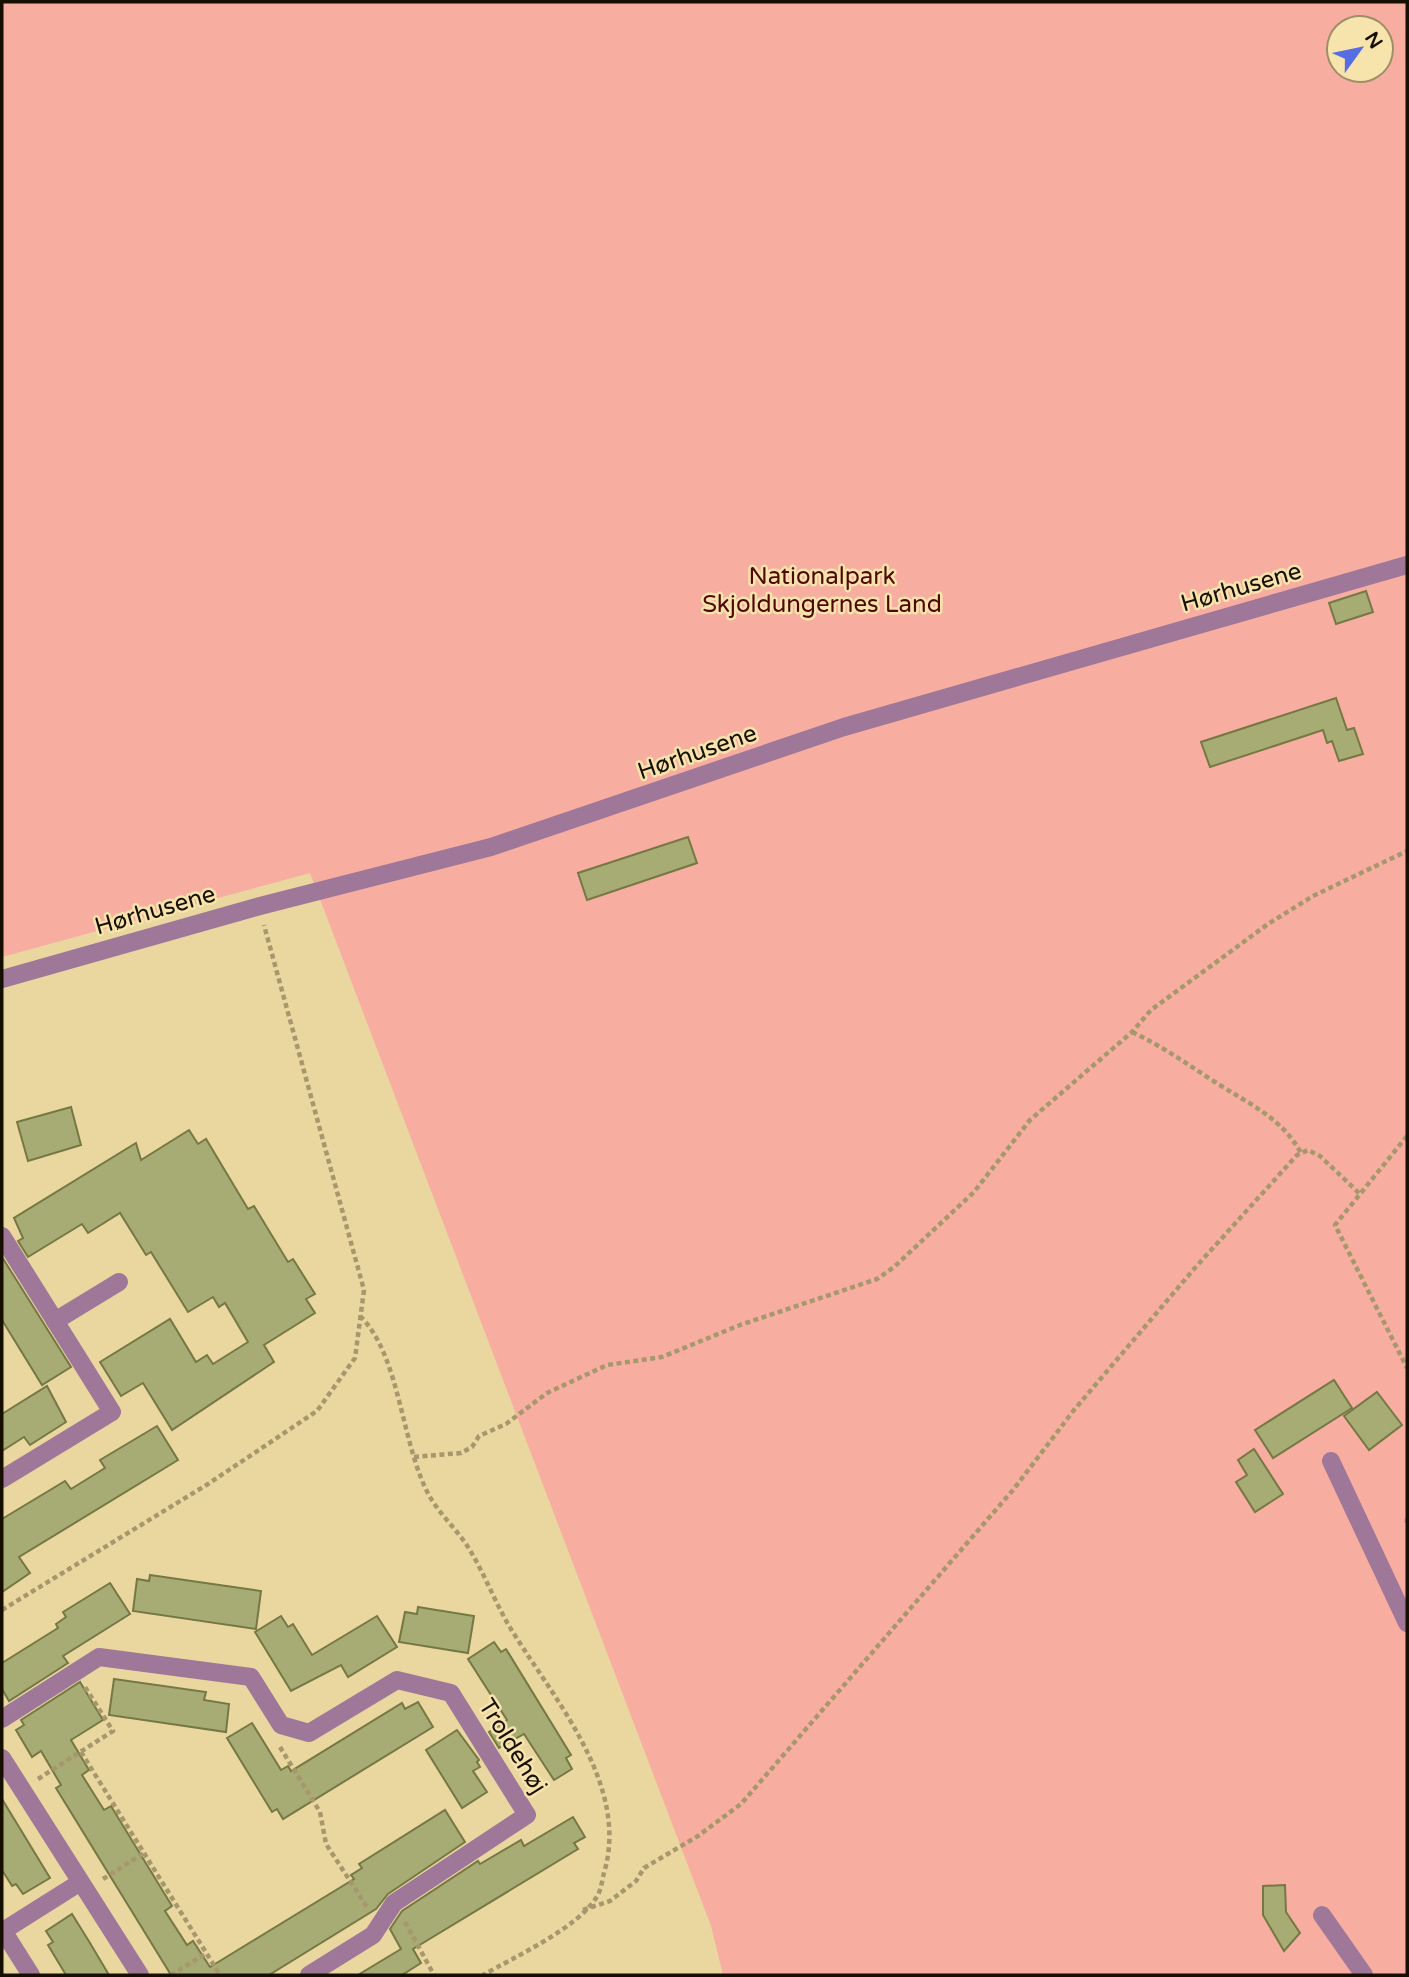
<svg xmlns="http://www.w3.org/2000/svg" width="1409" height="1977" font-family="'Varela Round',sans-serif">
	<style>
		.green { fill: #f7aea0; fill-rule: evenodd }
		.building { fill: #a7ab74; stroke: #767844; stroke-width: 2 }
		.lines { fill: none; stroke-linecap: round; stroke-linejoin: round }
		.path { stroke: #a6976d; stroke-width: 4.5; stroke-dasharray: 5 3.5; stroke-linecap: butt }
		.minor { stroke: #9e7799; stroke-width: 18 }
		.labels { text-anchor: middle; stroke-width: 5; stroke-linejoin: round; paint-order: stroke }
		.park-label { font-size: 24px; fill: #520600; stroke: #f7e4ad }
		.street-label { font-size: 24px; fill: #160f00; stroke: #f7e4ad }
	</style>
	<rect width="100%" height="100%" fill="#ead7a0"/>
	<path class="green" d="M2 2H1407V1975H723L711 1926 310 873 2 957ZM1339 28H1381V70H1339Z"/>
	<g class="building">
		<polygon points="1366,591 1373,612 1336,624 1329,603"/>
		<polygon points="1336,698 1347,730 1354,728 1363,754 1339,761 1332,741 1327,743 1323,730 1210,767 1201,742"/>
		<polygon points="688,837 697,863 587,900 578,873"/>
		<polygon points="71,1107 81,1145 28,1161 17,1122"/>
		<polygon points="189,1130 198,1144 206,1139 248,1209 254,1206 288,1262 293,1259 315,1294 306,1299 315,1313 264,1345 274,1362 172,1430 143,1383 121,1396 100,1362 170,1319 196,1362 207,1355 213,1364 248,1342 225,1303 219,1307 213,1297 188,1312 151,1252 146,1255 120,1213 88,1233 82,1224 28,1257 18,1241 23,1238 14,1218 136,1143 141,1160"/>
		<polygon points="2,1257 71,1367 42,1385 2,1320"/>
		<polygon points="1334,1380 1352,1408 1273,1458 1255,1430"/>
		<polygon points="47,1386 66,1422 30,1445 24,1437 2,1451 2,1414"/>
		<polygon points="1377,1392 1402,1425 1369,1450 1344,1416"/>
		<polygon points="157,1426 178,1460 19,1557 30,1573 2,1592 2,1519 65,1481 71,1489 105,1468 100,1460"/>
		<polygon points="1254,1449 1283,1494 1255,1512 1236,1482 1247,1475 1238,1460"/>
		<polygon points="150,1575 261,1591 256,1629 133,1611 137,1579 149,1581"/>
		<polygon points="110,1583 130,1614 63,1656 68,1663 9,1701 2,1689 2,1663 58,1628 56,1624 66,1617 63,1612"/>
		<polygon points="418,1607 474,1616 468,1653 399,1642 405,1612 417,1614"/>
		<polygon points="281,1616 288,1627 293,1624 312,1655 377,1616 397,1647 348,1677 341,1665 291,1691 255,1632"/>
		<polygon points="494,1642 501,1652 506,1649 571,1755 566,1758 572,1769 554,1780 524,1734 499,1748 489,1732 507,1720 468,1659"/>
		<polygon points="114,1679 206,1692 204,1700 229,1704 226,1732 109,1715"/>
		<polygon points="80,1682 103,1720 71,1740 89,1770 82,1775 104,1810 111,1806 172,1906 165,1911 187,1945 193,1941 210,1967 354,1879 351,1875 362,1868 359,1864 445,1810 465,1842 388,1894 376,1909 269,1975 171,1975 56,1788 61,1785 41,1751 32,1757 16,1730 24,1725 21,1720"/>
		<polygon points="418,1702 433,1727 283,1819 277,1809 272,1812 227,1738 252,1723 281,1770 288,1766 291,1771 402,1703 405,1709"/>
		<polygon points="457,1730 479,1760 477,1762 480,1767 473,1771 487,1792 462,1808 426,1750"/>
		<polygon points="2,1799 50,1878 23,1894 16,1884 12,1886 2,1870"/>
		<polygon points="573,1817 585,1837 574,1843 578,1849 413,1949 421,1963 402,1975 358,1975 401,1949 390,1929 402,1911 478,1861 480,1864 521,1840 524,1846"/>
		<polygon points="1285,1885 1286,1912 1300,1933 1284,1951 1263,1915 1263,1886"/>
		<polygon points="72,1914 90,1943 109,1975 66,1975 48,1945 53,1942 46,1931"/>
	</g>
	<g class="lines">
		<g class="path">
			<path d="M1132 1032C1162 1046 1187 1064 1215 1082 1249 1104 1281 1117 1301 1153"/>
			<polyline points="1407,1136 1335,1225 1407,1368"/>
			<path d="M360 1316C401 1356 401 1446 430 1497 440 1514 455 1528 466 1544 482 1568 493 1598 508 1624 550 1695 631 1783 604 1873 602 1880 601 1892 596 1898 577 1928 515 1957 483 1975"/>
			<polyline points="414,1457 461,1453 472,1447 479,1436 506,1424 547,1393 607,1365 662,1357 740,1325 877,1279 894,1267 974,1192 1030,1120 1132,1032 1151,1010 1268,924 1313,896 1407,851"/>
			<polyline points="1407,1518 1407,1523"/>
			<polyline points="2,1610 208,1484 317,1411 355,1358 364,1290 264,925"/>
			<polyline points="280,1747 320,1812 326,1844 367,1907"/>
			<polyline points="81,1752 220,1975"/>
			<polyline points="38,1779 113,1731 85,1687"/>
			<polyline points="103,1879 144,1853"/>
			<polyline points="583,1910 610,1901 636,1881 644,1868 698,1836 741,1804 1013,1490 1074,1410 1194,1269 1297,1155 1308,1150 1320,1156 1360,1194"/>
			<polyline points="405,1922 434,1975"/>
			<polyline points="171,1975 207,1953"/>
		</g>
		<g class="minor">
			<polyline points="2,979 260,906 491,847 844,727 1407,565"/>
			<polyline points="2,1236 112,1412 2,1479"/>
			<polyline points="55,1321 119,1282"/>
			<polyline points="1331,1461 1407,1623"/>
			<polyline points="2,1719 99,1657 251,1677 281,1725 309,1733 397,1680 451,1693 527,1815 394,1903 373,1935 309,1975"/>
			<polyline points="2,1758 140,1975"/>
			<polyline points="1322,1915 1364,1975"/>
			<polyline points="2,1929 31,1975"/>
			<polyline points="3,1931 79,1883"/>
		</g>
	</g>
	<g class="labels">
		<g class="park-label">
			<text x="822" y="584">Nationalpark<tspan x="822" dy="28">Skjoldungernes Land</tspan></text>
		</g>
		<g class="street-label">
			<text transform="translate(1241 587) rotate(-16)" y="8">Hørhusene</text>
			<text transform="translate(697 752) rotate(-19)" y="8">Hørhusene</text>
			<text transform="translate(155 910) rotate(-16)" y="8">Hørhusene</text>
			<text transform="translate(513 1746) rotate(58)" y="8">Troldehøj</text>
		</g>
	</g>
	<rect width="1409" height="1977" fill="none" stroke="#160f00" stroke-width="7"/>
	<g transform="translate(1360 49) rotate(57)"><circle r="33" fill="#f7e4ad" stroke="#9d8f68" stroke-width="2"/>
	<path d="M0-5L12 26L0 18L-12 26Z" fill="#566de3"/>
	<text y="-10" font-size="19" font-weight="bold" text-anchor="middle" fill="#160f00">N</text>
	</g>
</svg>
